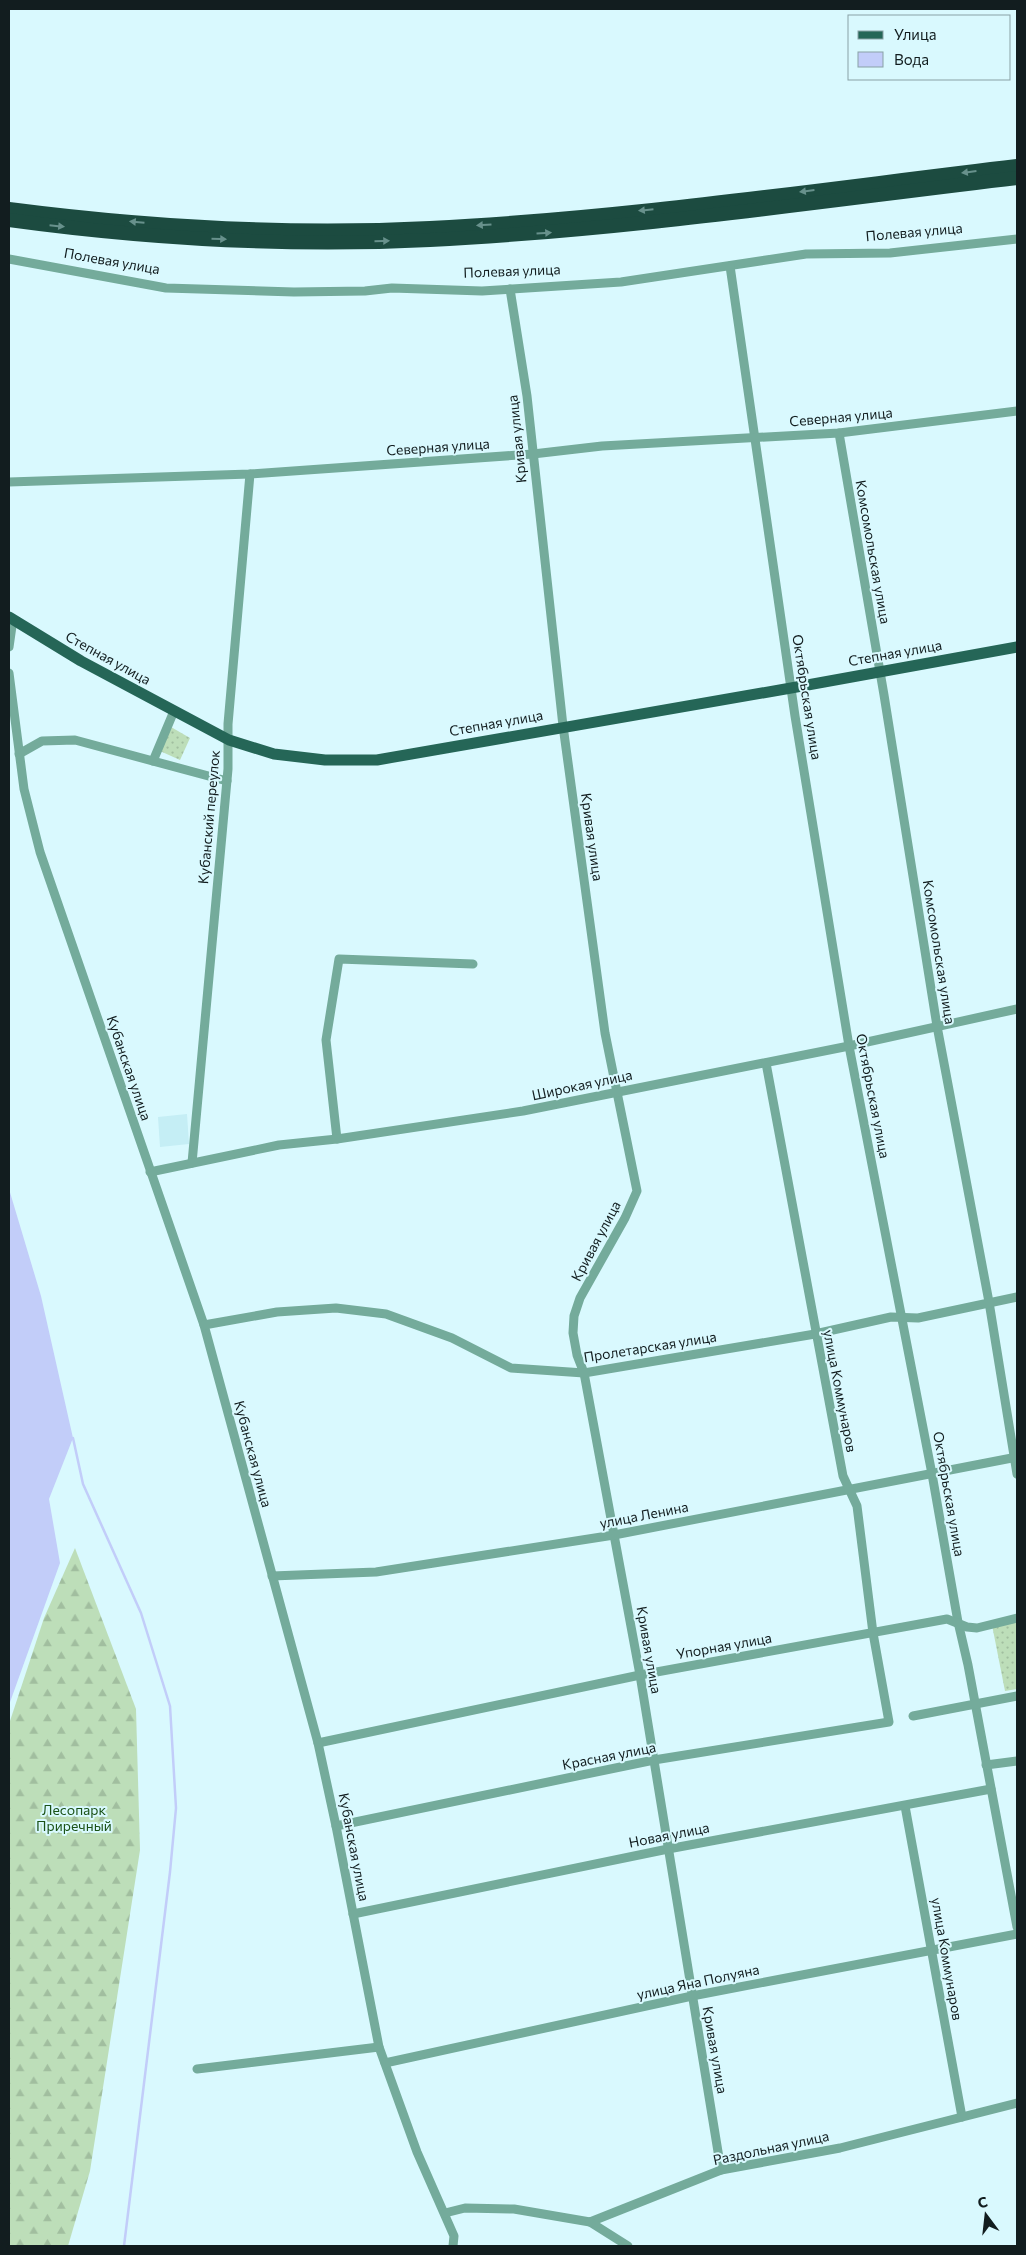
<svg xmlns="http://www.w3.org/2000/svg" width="1026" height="2255" font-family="Commissioner,sans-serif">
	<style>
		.built { fill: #c5eef5 }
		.forest { fill: url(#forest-firs) }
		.park { fill: url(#park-dots) }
		.water { fill: #c2cdf9 }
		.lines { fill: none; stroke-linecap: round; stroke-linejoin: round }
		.stream { stroke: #c2cdf9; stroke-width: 2.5 }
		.minor { stroke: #74ab9b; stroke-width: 9 }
		.major { stroke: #256657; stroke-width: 11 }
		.highway { stroke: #1c4b40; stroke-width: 14 }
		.oneway { fill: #68918c }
		.labels { text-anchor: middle; stroke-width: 4; stroke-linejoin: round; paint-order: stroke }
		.street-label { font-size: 14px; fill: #121d1f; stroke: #d9f9fe }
		.park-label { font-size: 14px; fill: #1a5116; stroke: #d9f9fe }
	</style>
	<defs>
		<pattern id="forest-firs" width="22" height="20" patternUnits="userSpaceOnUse" patternTransform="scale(1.25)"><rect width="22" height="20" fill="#bddeb9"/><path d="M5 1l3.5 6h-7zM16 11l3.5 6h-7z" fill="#a1be9f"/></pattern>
		<pattern id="park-dots" width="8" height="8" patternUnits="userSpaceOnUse" patternTransform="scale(1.25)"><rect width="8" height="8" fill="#bddeb9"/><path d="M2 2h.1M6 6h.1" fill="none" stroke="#a1be9f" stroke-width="1.8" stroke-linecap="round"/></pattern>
	</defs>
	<rect width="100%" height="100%" fill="#d9f9fe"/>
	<polygon class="built" points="187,1114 189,1144 160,1147 158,1117"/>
	<polygon class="forest" points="75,1548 136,1709 140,1850 90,2171 68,2246 9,2246 9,1724 44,1618"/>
	<g class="park">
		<polygon points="171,727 190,738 180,760 160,751"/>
		<polygon points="1017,1620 1017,1689 1005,1691 992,1625"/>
	</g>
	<polygon class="water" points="9,1189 41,1296 73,1438 49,1499 60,1563 9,1705"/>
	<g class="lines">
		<polyline class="stream" points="73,1438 83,1484 141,1613 170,1706 176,1808 170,1872 124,2246"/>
		<g class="minor">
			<polyline points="9,259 166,288 294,292 365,291 392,288 482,291 621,282 806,254 890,253 1017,239"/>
			<polyline points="730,266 795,716 849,1046 932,1474 958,1622 968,1665 1017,1927"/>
			<polyline points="510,289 527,396 563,726 605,1033 637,1191 625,1218 580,1298 574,1316 573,1333 577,1355 584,1373 640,1675 721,2170"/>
			<polyline points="839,433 884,695 937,1026 989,1302 1017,1474"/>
			<polyline points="9,482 250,474 533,454 602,446 839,433 1017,411"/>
			<polyline points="9,647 13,619"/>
			<polyline points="9,673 24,789 40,852 204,1325 318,1743 336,1826 379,2047 417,2152 454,2236 453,2246"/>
			<polyline points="19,754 42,741 75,740 227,781"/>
			<polyline points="153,761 174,711"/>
			<polyline points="337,1139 326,1040 339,959 473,964"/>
			<polyline points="192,1163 228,769 228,724 250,474"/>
			<polyline points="150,1172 279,1145 337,1139 523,1111 849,1046 1017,1009"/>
			<polyline points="204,1325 277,1312 336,1308 386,1314 452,1338 511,1368 584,1373 815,1334 891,1317 918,1318 1017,1297"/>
			<polyline points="272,1576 376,1572 614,1535 1017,1457"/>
			<polyline points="913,1716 1017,1696"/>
			<polyline points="318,1743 640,1675 947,1619 967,1627 977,1628 1017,1618"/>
			<polyline points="986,1765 1017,1761"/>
			<polyline points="905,1806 962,2117"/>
			<polyline points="336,1826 654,1760 889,1722 873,1633 857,1506 843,1476 766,1063"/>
			<polyline points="353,1914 668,1849 991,1789"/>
			<polyline points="385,2063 692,1996 1017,1934"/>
			<polyline points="197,2069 379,2047"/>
			<polyline points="445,2213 465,2208 514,2209 590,2222 721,2170 840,2148 1017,2103"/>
			<polyline points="590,2222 628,2246"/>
		</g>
		<polyline class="major" points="9,617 81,661 229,740 274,754 325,760 377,760 791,688 1017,647"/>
		<g class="highway">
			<path d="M9 209C148 227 290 235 430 228 627 218 822 189 1017 166"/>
			<path d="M9 220C148 239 290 247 430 240 627 230 822 201 1017 178"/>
		</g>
	</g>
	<defs><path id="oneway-solid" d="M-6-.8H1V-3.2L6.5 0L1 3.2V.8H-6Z" transform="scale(1.25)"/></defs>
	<g class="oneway">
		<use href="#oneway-solid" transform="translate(969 172) rotate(173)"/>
		<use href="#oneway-solid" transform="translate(807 191) rotate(173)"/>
		<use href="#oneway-solid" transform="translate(646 210) rotate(174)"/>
		<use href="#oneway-solid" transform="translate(137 222) rotate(-175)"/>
		<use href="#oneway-solid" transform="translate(484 225) rotate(176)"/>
		<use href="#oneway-solid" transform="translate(57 226) rotate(6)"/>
		<use href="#oneway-solid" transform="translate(544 233) rotate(-4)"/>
		<use href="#oneway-solid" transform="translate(219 239) rotate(2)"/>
		<use href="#oneway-solid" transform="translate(382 241) rotate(-1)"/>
	</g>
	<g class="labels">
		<g class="street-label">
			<text transform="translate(914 232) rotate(-5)" y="5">Полевая улица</text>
			<text transform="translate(112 261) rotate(10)" y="5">Полевая улица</text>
			<text transform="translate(512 271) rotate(-2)" y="5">Полевая улица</text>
			<text transform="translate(841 417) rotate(-5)" y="5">Северная улица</text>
			<text transform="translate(517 439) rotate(-96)" y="5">Кривая улица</text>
			<text transform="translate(438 447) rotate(-4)" y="5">Северная улица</text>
			<text transform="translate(873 552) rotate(80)" y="5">Комсомольская улица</text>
			<text transform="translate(895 653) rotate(-10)" y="5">Степная улица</text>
			<text transform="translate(108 658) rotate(29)" y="5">Степная улица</text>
			<text transform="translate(807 697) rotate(81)" y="5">Октябрьская улица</text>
			<text transform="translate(496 723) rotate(-10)" y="5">Степная улица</text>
			<text transform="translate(209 817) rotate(-85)" y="5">Кубанский переулок</text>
			<text transform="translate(592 837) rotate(82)" y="5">Кривая улица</text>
			<text transform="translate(939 952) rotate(81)" y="5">Комсомольская улица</text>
			<text transform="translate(129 1068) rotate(71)" y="5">Кубанская улица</text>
			<text transform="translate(582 1085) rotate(-12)" y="5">Широкая улица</text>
			<text transform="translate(873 1096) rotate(79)" y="5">Октябрьская улица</text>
			<text transform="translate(596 1241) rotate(-62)" y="5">Кривая улица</text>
			<text transform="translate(650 1347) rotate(-9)" y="5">Пролетарская улица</text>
			<text transform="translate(840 1391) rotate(79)" y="5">улица Коммунаров</text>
			<text transform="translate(253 1454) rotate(75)" y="5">Кубанская улица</text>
			<text transform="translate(949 1494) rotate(80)" y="5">Октябрьская улица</text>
			<text transform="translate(644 1515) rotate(-11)" y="5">улица Ленина</text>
			<text transform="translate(724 1646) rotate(-10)" y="5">Упорная улица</text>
			<text transform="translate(649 1650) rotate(80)" y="5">Кривая улица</text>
			<text transform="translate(609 1756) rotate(-11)" y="5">Красная улица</text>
			<text transform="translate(669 1835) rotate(-11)" y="5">Новая улица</text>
			<text transform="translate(354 1847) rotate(79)" y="5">Кубанская улица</text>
			<text transform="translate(947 1959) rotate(80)" y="5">улица Коммунаров</text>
			<text transform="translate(698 1982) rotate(-12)" y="5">улица Яна Полуяна</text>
			<text transform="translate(715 2050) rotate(80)" y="5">Кривая улица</text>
			<text transform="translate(771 2148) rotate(-12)" y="5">Раздольная улица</text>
		</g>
		<g class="park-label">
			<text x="74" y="1815">Лесопарк<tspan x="74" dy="16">Приречный</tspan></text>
		</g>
	</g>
	<rect width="1026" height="2255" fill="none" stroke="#121d1f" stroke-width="20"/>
	<rect x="848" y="15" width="162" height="65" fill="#d9f9fe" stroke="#89a1a5"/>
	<rect x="858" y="31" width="25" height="8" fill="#256657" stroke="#89a1a5"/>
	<text x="894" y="40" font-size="15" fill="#121d1f">Улица</text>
	<rect x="858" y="52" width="25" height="15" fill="#c2cdf9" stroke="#89a1a5"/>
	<text x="894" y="65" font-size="15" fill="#121d1f">Вода</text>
	<g transform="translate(986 2215) rotate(345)" stroke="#d9f9fe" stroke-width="4" paint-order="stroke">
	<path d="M0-4L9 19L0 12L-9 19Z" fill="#121d1f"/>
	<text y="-8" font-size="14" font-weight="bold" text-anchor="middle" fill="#121d1f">С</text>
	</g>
</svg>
